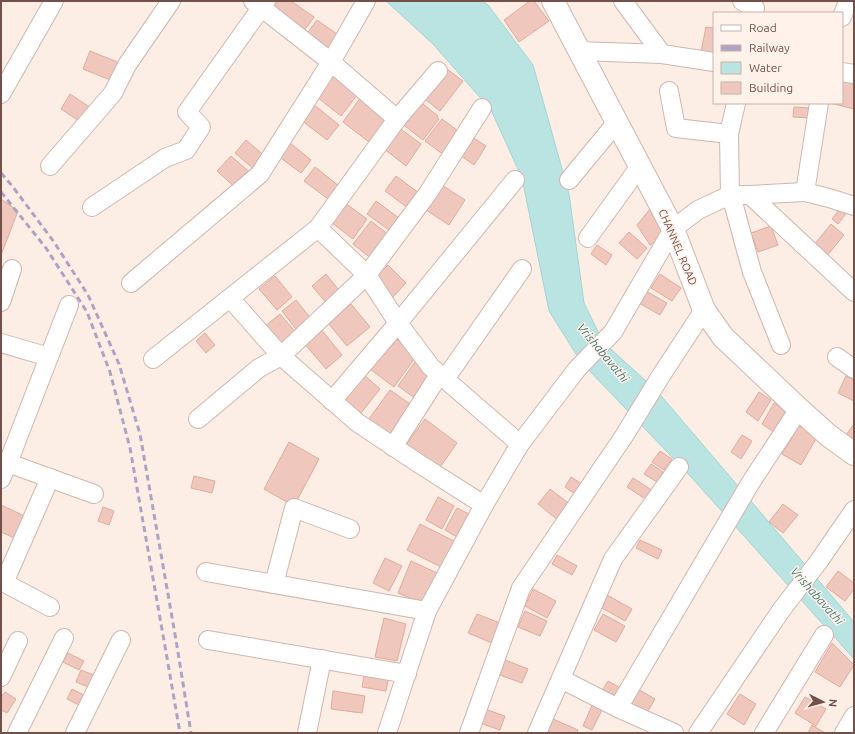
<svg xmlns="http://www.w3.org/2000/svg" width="855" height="734" font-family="Ubuntu,sans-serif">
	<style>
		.water { fill: #b9e4e2; stroke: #a0d6d4 }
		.building { fill: #f0c7bc; stroke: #e2aa9d }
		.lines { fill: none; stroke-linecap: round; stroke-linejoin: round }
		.street-casing { stroke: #cfb6ae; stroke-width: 20 }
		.secondary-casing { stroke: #d2b4ab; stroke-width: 24 }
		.street { stroke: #fff; stroke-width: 18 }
		.secondary { stroke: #fff; stroke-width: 22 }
		.rail { stroke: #aea3c5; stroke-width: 3; stroke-dasharray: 6 4; stroke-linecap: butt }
		.labels { text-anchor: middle; stroke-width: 3; stroke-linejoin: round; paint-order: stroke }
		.street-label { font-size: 11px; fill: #73514a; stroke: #fff2ea }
		.water-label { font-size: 12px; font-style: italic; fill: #3f7876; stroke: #fff2ea }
	</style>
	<rect width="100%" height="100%" fill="#fceee4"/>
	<polygon class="water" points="386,1 482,1 488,5 533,65 569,194 584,303 603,342 657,391 854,622 854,659 692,478 581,362 549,311 522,178 491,110 433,44"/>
	<g class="building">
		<polygon points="278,1 291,1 314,17 303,32 272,9"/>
		<polygon points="530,1 534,1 549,21 519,42 504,20"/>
		<polygon points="317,20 341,37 330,52 306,35"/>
		<polygon points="706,27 714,28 714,55 701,52"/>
		<polygon points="90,51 120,63 113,81 83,69"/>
		<polygon points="443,66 463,81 440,111 421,96"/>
		<polygon points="334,75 358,94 341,116 317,97"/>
		<polygon points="842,79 854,82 854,109 830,103 842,103"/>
		<polygon points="70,94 91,108 82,123 61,109"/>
		<polygon points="361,97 387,118 369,142 343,122"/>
		<polygon points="418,100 438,116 437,118 439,119 423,140 401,123"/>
		<polygon points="313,104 339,125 327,140 301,120"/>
		<polygon points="794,107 811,108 810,118 793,117"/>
		<polygon points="442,119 461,133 444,155 425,141"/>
		<polygon points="398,127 421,144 406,166 383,148"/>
		<polygon points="469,135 486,146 474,165 457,153"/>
		<polygon points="246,140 267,158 256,171 235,153"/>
		<polygon points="289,142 311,160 301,173 278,156"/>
		<polygon points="231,156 253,175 239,191 217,171"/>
		<polygon points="315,167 339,186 328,199 304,181"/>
		<polygon points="396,176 423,196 412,211 385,191"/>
		<polygon points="442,185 465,200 449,225 426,210"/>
		<polygon points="1,199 18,211 1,255"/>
		<polygon points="341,200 367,219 353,239 327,219"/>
		<polygon points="376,201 403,221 393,233 367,214"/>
		<polygon points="842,206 848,211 838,224 832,219"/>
		<polygon points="650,209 665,236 650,245 637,225"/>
		<polygon points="371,221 389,235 372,259 353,244"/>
		<polygon points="831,224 844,235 826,257 813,246"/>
		<polygon points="771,226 778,245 758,252 751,233"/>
		<polygon points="629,232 647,248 637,259 619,243"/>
		<polygon points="597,245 612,255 606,265 591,254"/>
		<polygon points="388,265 406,283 391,299 372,280"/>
		<polygon points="326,274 342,294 328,305 312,286"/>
		<polygon points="660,274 681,288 672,301 651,288"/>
		<polygon points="275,276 292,297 277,310 259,289"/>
		<polygon points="646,291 667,303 660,315 639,303"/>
		<polygon points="296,300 313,321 299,333 282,311"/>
		<polygon points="351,304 370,327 347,346 328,323"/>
		<polygon points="280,314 297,334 281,347 264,327"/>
		<polygon points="320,328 342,355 326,369 303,342"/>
		<polygon points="205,333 215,345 206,353 196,341"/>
		<polygon points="394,337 417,355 394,387 370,369"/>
		<polygon points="415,362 436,376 419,401 398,386"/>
		<polygon points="363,374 380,389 361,413 343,398"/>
		<polygon points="846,376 854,380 854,401 838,393"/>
		<polygon points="390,390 413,406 390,440 366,423"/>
		<polygon points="759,392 771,400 758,421 746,412"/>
		<polygon points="774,403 791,414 778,435 762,424"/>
		<polygon points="425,419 457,443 438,470 405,446"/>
		<polygon points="854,424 854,440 846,435"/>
		<polygon points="799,426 817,437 801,465 782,454"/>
		<polygon points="742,435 752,441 741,459 731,452"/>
		<polygon points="289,442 319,459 294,506 264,489"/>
		<polygon points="660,451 672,459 664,470 652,462"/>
		<polygon points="651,464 663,472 657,482 644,474"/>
		<polygon points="194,476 215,481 212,493 191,488"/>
		<polygon points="571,477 585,486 578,496 565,487"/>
		<polygon points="633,478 653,491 647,500 627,487"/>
		<polygon points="550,489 571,505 559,521 538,504"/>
		<polygon points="438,497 454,506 442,529 426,520"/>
		<polygon points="783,504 798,515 783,533 769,522"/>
		<polygon points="1,505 31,519 21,541 1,532"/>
		<polygon points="103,507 114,511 109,525 98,521"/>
		<polygon points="457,508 469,514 457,537 445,530"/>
		<polygon points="420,524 454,541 441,567 407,550"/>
		<polygon points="640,540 662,550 658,559 636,548"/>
		<polygon points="557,555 577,566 572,575 552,564"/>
		<polygon points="385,558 402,566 389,591 373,583"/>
		<polygon points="411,561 437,573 424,604 398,593"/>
		<polygon points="838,571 854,583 854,589 845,601 826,587"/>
		<polygon points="533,589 556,601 547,618 525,606"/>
		<polygon points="607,595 632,609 625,621 600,607"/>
		<polygon points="525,611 547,621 540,636 518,627"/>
		<polygon points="477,614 500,623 492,643 468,633"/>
		<polygon points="603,614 625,626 616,642 594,630"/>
		<polygon points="384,618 406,624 397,661 375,657"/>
		<polygon points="832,643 854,665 840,687 815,672"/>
		<polygon points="68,653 84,661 79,670 63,662"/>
		<polygon points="503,659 528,669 522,683 497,674"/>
		<polygon points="81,670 96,676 91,688 76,682"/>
		<polygon points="365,671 389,675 386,691 362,687"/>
		<polygon points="608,681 624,690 616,703 600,694"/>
		<polygon points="636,688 655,699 645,716 626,705"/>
		<polygon points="72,689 86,696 81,706 67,699"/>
		<polygon points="333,691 365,696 362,713 331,709"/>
		<polygon points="5,692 16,699 7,713 1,710 1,697"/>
		<polygon points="740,694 756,704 744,725 727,714"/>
		<polygon points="805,697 826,709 816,726 795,713"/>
		<polygon points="593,703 603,708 592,730 583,726"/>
		<polygon points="482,708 505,716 500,730 477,722"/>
		<polygon points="553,719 578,730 577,733 547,733"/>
		<polygon points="812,725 825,733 808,733"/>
	</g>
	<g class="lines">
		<defs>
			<g id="street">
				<polyline points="253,1 331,62 397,119"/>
				<polyline points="623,1 662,54 714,62"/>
				<polyline points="742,1 755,8"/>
				<polyline points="842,17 848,1"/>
				<polyline points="579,51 662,54"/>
				<polyline points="842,72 854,74"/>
				<polyline points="669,91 676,128 729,134"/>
				<polyline points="1,94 54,1"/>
				<polyline points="736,103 729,134 730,195 734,206 752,272 781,345"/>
				<polyline points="50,166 113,93 127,65 171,1"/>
				<polyline points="569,180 617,122"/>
				<polyline points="805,192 819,103"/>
				<polyline points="750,195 854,292"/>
				<polyline points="92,207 165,158 186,150 201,127 187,112 266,1"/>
				<polyline points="318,228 367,275 398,323 431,367 520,444"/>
				<polyline points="588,238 640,166"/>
				<polyline points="131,283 260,174 331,62 366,1"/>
				<polyline points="230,298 281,356 367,275 428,193 482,108"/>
				<polyline points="1,302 12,269"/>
				<polyline points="1,343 49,357"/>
				<polyline points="837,357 854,369"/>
				<polyline points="153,359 318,228 397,119 438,71"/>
				<polyline points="445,379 522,269"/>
				<polyline points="332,401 398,323 515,180"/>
				<polyline points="198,419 259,368 281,356 358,423 418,463 484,505"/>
				<polyline points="393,447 439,375"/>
				<polyline points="8,463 94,494"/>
				<polyline points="1,479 8,463 69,305"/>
				<polyline points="206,572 427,611"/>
				<polyline points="1,581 50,607"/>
				<polyline points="4,583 50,478"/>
				<polyline points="274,584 294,508 350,529"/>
				<polyline points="208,640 407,674"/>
				<polyline points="1,677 18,641"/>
				<polyline points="561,679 618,708 674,733"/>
				<polyline points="618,708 751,482 799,409"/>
				<polyline points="17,733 64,638"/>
				<polyline points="75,733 121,640"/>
				<polyline points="307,733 322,659"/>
				<polyline points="387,733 427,611 484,505 520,444 577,369 613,332 673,229 698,210 730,195 750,195 805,192 829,198 854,206"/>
				<polyline points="469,733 521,588 624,436 662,374 704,310"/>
				<polyline points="537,733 613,559 679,467"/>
				<polyline points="698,733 782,609 819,561 854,510"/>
				<polyline points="764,733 824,635"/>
				<polyline points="844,733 854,716"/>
			</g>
			<polyline id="secondary" points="553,1 673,229 704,310 723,337 799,409 828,435 854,454"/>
		</defs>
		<use href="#street" class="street-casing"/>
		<use href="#secondary" class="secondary-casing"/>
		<use href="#street" class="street"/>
		<use href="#secondary" class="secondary"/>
		<g class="rail">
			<polyline points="1,173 13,187 54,242 88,295 119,364 140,434 176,640 191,733"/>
			<polyline points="1,192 46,248 87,312 110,372 130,448 166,652 180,733"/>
		</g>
	</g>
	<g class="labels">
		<g class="street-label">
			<text transform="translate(678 247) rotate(67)" y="4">CHANNEL ROAD</text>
		</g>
		<g class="water-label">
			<text transform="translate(603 353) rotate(50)" y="4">Vrishabavathi</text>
			<text transform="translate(817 596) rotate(48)" y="4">Vrishabavathi</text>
		</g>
	</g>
	<rect width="855" height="734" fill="none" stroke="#73514a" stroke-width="4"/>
	<rect x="713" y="12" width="130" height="92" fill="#fff2ea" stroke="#c7b2aa"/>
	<rect x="721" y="25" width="20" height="6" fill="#ffffff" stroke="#c7b2aa"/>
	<text x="749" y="32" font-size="12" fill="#73514a">Road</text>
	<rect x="721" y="45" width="20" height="6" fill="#aea3c5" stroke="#c7b2aa"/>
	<text x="749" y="52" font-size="12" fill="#73514a">Railway</text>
	<rect x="721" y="62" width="20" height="12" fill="#b9e4e2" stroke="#c7b2aa"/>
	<text x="749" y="72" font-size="12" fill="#73514a">Water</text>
	<rect x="721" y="82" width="20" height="12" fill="#f0c7bc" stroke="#c7b2aa"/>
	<text x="749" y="92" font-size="12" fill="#73514a">Building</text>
	<g transform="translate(823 702) rotate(96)" stroke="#fff2ea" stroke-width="3" paint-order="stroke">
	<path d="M0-3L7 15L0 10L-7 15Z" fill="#73514a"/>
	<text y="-6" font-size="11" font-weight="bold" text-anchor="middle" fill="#73514a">N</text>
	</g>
</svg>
